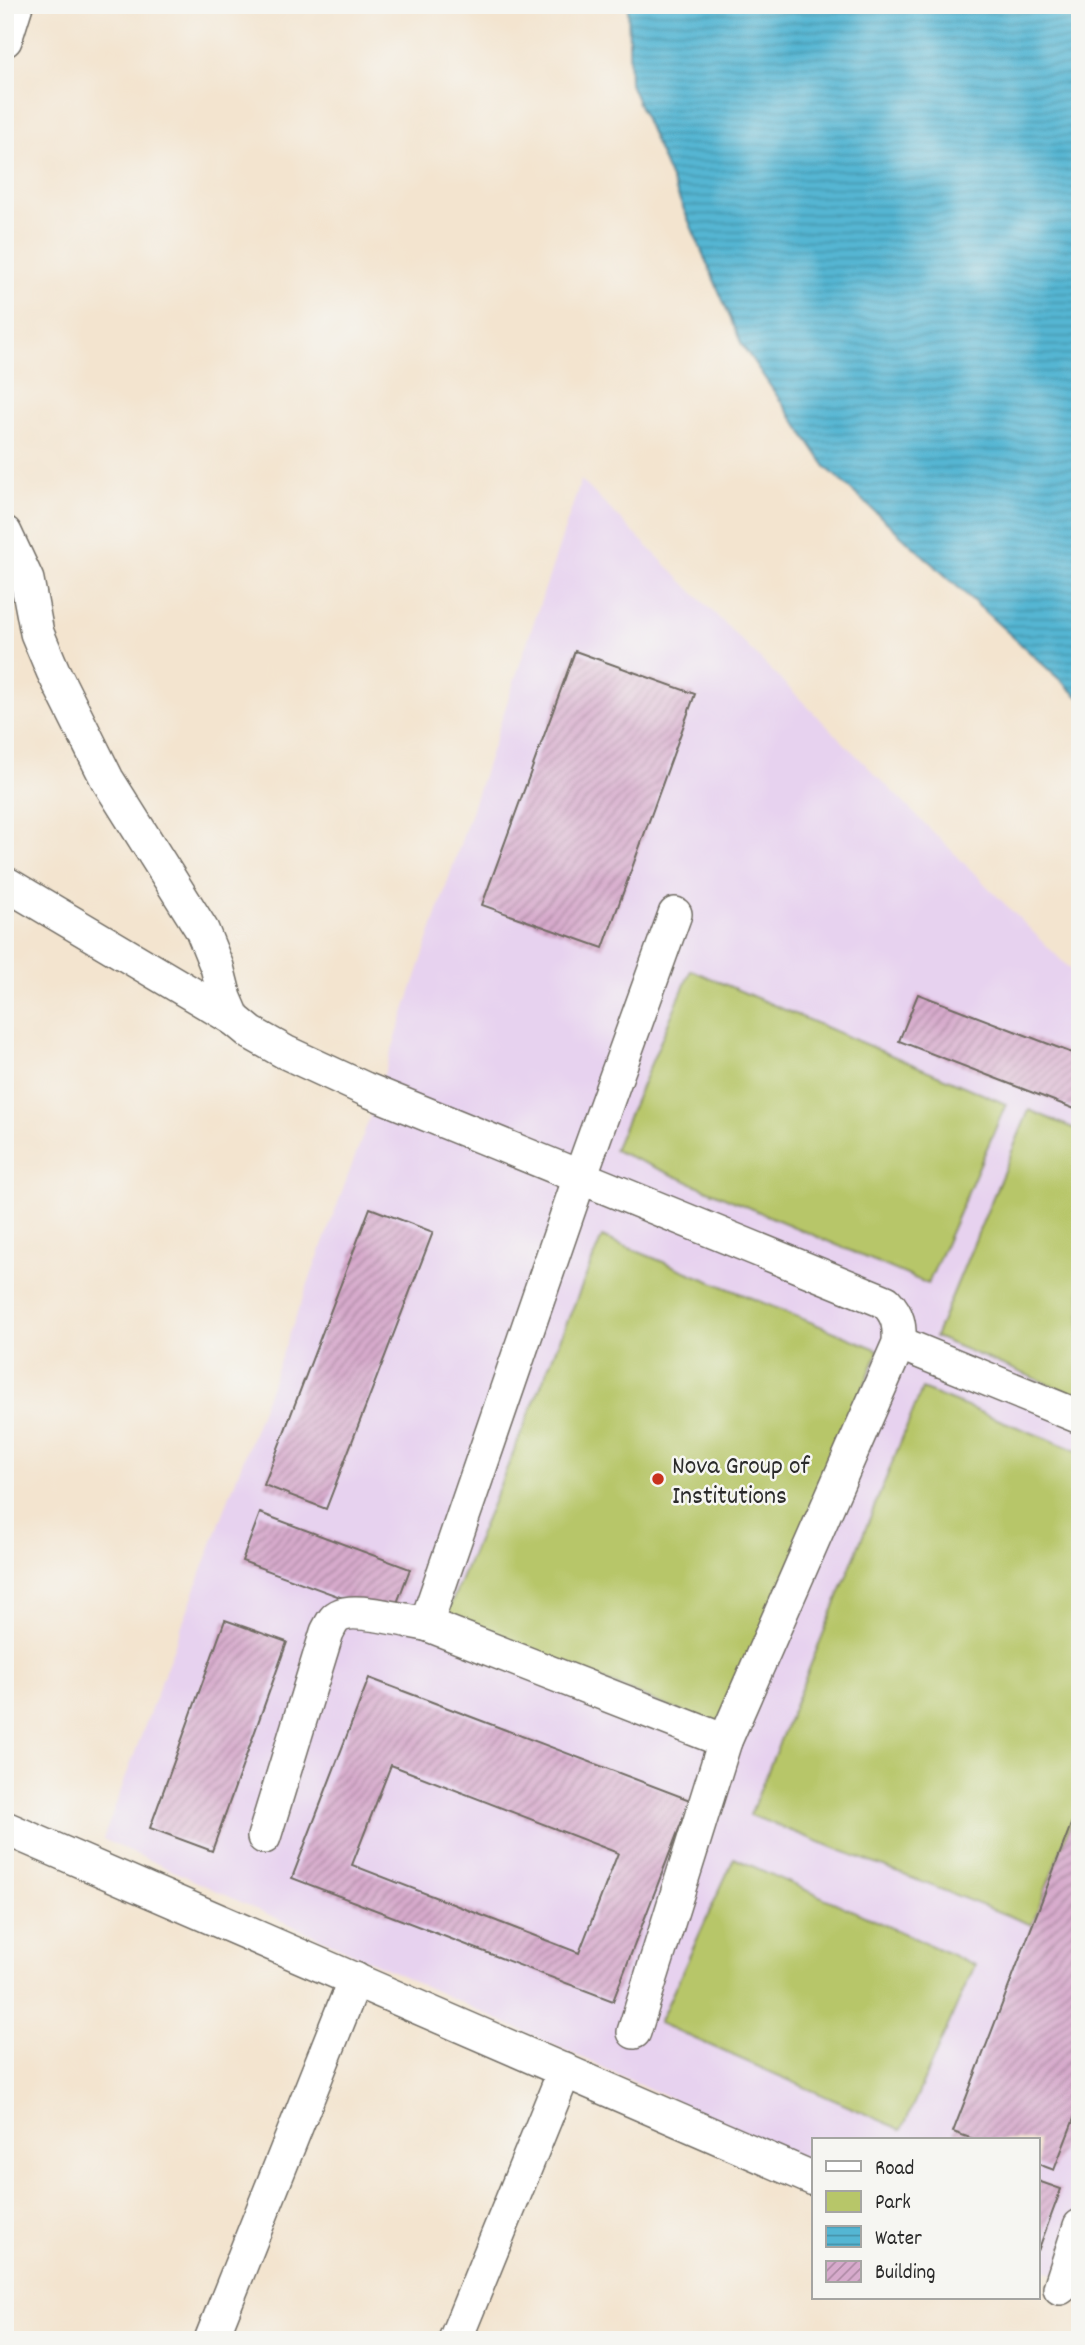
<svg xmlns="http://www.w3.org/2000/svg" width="1085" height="2345" font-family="Dekko,sans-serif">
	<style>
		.built { fill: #e7d2ef }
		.green { fill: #b7c669; stroke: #71784a; stroke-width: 2 }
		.water { fill: url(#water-rules); stroke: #40707f; stroke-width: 2 }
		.building { fill: url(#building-hatch); fill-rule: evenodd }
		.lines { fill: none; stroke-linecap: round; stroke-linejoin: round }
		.minor-casing { stroke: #716c64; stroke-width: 36 }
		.minor { stroke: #fff; stroke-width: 33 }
		.poi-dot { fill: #c8321e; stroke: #f6f6f2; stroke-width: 2.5 }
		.labels { text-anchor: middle; stroke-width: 5; stroke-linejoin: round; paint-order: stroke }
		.poi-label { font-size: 26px; fill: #2b2b2b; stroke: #f6f6f2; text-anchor: start }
	</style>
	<defs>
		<pattern id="water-rules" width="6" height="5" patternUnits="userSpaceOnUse" patternTransform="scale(1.75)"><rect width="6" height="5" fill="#54b6d3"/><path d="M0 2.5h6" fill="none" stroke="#4694ab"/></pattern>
		<pattern id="building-hatch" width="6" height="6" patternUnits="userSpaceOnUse" patternTransform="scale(1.75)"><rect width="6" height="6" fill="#d7aacc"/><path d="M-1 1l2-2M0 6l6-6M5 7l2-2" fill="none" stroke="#af8ba6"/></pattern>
	</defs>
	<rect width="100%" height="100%" fill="#f6f6f2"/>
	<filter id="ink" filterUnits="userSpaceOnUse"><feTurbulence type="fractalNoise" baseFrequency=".0143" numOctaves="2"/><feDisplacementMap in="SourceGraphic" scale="14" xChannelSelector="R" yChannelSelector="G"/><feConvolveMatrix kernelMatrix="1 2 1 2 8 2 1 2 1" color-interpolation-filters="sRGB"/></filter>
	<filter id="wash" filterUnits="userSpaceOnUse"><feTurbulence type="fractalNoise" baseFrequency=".00686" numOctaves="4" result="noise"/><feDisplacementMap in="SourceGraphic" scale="28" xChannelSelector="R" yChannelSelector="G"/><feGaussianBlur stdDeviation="1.57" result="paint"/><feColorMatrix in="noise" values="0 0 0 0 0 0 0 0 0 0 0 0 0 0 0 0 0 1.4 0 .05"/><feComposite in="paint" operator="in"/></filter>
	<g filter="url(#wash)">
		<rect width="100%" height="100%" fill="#f3e4cf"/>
		<polygon class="built" points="581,480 1080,979 1080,2285 1038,2266 1038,2140 814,2140 814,2164 103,1839 369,1119"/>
		<g class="green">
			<polygon points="691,970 1006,1104 928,1284 614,1150"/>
			<polygon points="1029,1110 1080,1131 1080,1397 935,1337"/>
			<polygon points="602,1237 879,1350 723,1729 446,1616"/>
			<polygon points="922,1389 1080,1452 1080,1800 1032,1925 750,1815"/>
			<polygon points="734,1858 975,1965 902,2130 659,2023"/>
		</g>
		<polygon class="water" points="628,5 1080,5 1080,698 827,468 742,345 630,84"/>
		<g id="blocks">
			<g class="building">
				<polygon points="575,651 695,694 603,948 482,905"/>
				<polygon points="918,994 1080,1056 1080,1111 899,1041"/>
				<polygon points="370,1208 433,1232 326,1509 264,1485"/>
				<polygon points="260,1513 410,1569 392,1616 242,1561"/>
				<polygon points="225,1620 287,1642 212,1851 150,1828"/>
				<path d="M369 1678 690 1800 613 2001 292 1878ZM391 1765 618 1853 579 1953 352 1865Z"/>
				<polygon points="1080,1801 1080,2103 1054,2170 1038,2164 1038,2140 976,2140 953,2132"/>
				<polygon points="1038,2181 1061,2189 1038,2251"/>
			</g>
		</g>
	</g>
	<g filter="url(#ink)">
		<use href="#blocks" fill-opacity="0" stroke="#716c64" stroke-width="2"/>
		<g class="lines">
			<defs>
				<g id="minor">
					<polyline points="5,40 16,5"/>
					<path d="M5 533 27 580 37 633 53 671 107 779 202 930 217 967 225 998 234 1019 251 1033 285 1052 365 1089 886 1302C898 1315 900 1325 899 1343L725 1741 634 2032"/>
					<polyline points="5,883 234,1019"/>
					<polyline points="675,914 580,1177 426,1624 725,1741"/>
					<polyline points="899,1343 1080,1417"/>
					<polyline points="5,1828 814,2179"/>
					<path d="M264 1837 327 1632C331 1625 333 1618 341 1615 356 1608 408 1621 426 1624"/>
					<polyline points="1060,2288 1080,2226"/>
					<polyline points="211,2340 355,1979"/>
					<polyline points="455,2340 565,2070"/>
				</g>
			</defs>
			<use href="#minor" class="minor-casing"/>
			<use href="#minor" class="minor"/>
		</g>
	</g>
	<circle class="poi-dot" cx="658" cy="1479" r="7"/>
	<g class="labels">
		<g class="poi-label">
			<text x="672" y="1473">Nova Group of<tspan x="672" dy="30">Institutions</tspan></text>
		</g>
	</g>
	<rect width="1085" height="2345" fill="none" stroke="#f6f6f2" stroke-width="28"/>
	<rect x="812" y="2138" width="228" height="161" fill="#f6f6f2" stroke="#a5a5a2" stroke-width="2"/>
	<rect x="826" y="2161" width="35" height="10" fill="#ffffff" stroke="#a5a5a2" stroke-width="2"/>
	<text x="875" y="2174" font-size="21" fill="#2b2b2b">Road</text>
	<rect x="826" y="2191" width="35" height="21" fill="#b7c669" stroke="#a5a5a2" stroke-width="2"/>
	<text x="875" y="2208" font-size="21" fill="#2b2b2b">Park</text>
	<rect x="826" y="2226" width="35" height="21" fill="url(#water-rules)" stroke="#a5a5a2" stroke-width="2"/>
	<text x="875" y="2244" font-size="21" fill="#2b2b2b">Water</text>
	<rect x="826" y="2261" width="35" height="21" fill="url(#building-hatch)" stroke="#a5a5a2" stroke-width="2"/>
	<text x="875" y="2278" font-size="21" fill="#2b2b2b">Building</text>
</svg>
